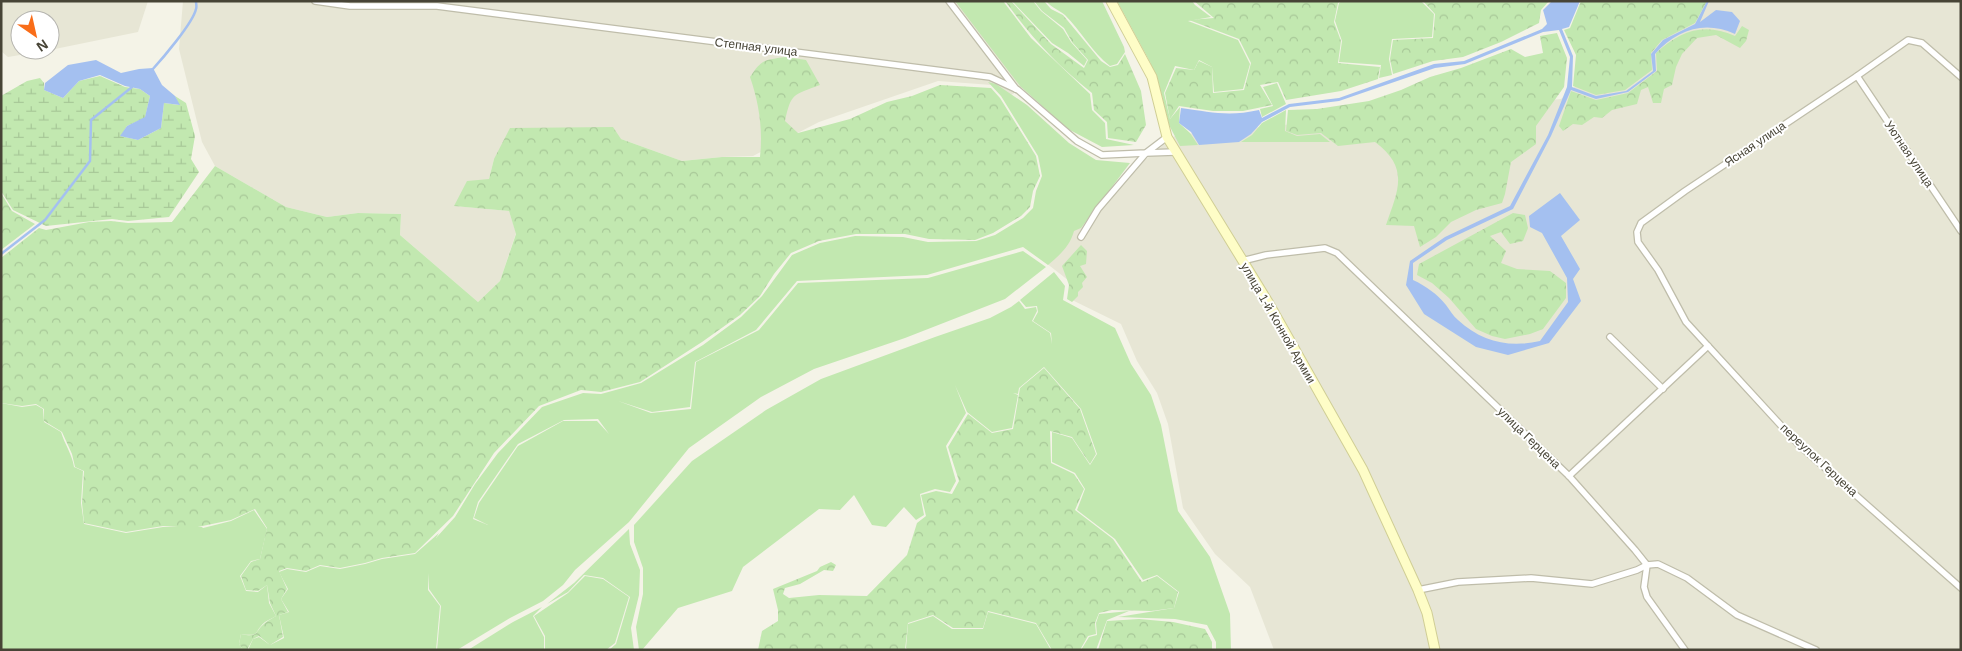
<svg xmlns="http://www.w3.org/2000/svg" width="1962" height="651" font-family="Arial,sans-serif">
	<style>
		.residential { fill: #e7e6d5 }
		.green { fill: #c2e8b0; fill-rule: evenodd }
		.forest { fill: url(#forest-crowns) }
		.wetland { fill: url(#wetland-marsh) }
		.water { fill: #a4c0f0 }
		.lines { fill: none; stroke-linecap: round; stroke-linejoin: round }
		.stream { stroke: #a4c0f0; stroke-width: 2.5 }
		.minor-casing { stroke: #bfbdaa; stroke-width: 8 }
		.secondary-casing { stroke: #d0ce95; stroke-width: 11 }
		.minor { stroke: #fff; stroke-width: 5.5 }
		.secondary { stroke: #fefdc7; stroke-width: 9 }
		.labels { text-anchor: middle; stroke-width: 4; stroke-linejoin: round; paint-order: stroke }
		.street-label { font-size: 12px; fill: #474436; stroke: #fff }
	</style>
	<defs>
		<pattern id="forest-crowns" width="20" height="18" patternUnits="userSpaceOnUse" patternTransform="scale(1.25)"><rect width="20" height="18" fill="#c2e8b0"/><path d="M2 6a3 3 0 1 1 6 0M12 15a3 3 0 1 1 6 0" fill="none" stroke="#a8c898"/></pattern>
		<pattern id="wetland-marsh" width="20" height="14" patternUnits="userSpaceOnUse" patternTransform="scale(1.25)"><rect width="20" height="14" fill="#c2e8b0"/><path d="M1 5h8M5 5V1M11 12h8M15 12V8" fill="none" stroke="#a8c898"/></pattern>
	</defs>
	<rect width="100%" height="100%" fill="#f4f3e7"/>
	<g class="residential">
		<polygon points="1,1 148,1 138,32 50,50 50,20 20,20 20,50 50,50 8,57 1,51"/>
		<polygon points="183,1 967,1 1025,87 1006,98 992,85 938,81 819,122 753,156 722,157 682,161 621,139 494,159 489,179 455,206 509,211 516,233 500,281 478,302 400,235 401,214 358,213 327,217 286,207 215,166 202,142 179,49"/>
		<polygon points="1671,1 1961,1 1961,650 1274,650 1250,587 1215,554 1183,508 1168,424 1157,393 1137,361 1121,324 1068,298 1073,284 1032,252 1176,135 1561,99"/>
	</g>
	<g class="green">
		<polygon points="955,1 1003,1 1031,38 1090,94 1092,110 1105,123 1106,139 1134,145 1102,147 1068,129 1020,86"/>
		<polygon points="1012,1 1033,1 1041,11 1063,29 1071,42 1087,60 1084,66 1068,53 1052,43"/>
		<path d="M1046 1H1102L1124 47 1125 52 1117 64 1110 66C1092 52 1081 31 1065 15 1059 10 1052 8 1046 1Z"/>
		<polygon points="1117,1 1192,1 1195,5 1211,17 1188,21 1238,40 1250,64 1243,89 1214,92 1212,67 1199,60 1194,70 1175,66 1164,93 1170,119 1180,107 1179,123 1190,133 1198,145 1180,146 1169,125 1162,96 1150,62"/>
		<polygon points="1342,1 1421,1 1434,14 1432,37 1392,39 1389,59 1392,75 1379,78 1381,65 1339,62 1342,41 1335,21 1339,3"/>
		<path d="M988 82 996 84 1027 105 1069 143 1096 160 1130 163 1081 228 1074 231C1070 246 1060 255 1048 265L1023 247 927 275 797 281 756 330 695 362 690 407 652 412 618 401 651 413 691 409 696 362 759 330 798 283 928 278 1023 251 1046 267 1005 299 905 338 814 369 761 397 689 448 629 522 575 570 563 585 543 601 510 618 457 650H437L441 606 429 589 428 573V590L440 606 436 650H248L253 639 259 637 270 645 284 638 279 615 289 612 281 599 288 589 279 572 287 569 306 572 320 566 340 569 365 564 382 559 415 554 439 533 436 538 455 517 475 484 498 453 542 407 583 393 601 394 641 383 703 345 741 317 762 296 792 255 820 243 855 236 903 237 928 242 976 241 995 235 1023 218 1033 208 1036 191 1042 176 1038 156 1001 96ZM598 419 609 434 597 421H563L518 446 479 503 474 518 488 525 473 519 478 502 518 444 564 420Z"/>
		<polygon points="1277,83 1286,104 1262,117 1260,109 1273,106 1263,87"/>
		<polygon points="1286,110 1285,131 1297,136 1320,134 1330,142 1241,142 1252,135 1262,123"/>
		<polygon points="1054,272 1065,286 1063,300 1115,328 1131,364 1151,395 1161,425 1178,511 1210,557 1230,614 1231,650 1216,650 1216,642 1207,625 1175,619 1118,617 1174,608 1179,592 1157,575 1143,580 1115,539 1077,510 1085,489 1075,473 1052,462 1052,432 1072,438 1090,465 1097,454 1081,409 1044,367 1019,388 1018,394 1013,393 1018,395 1012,428 992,432 967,412 955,385 966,413 946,446 956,481 950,492 935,489 920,494 924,515 916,520 904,507 886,527 872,525 854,495 840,510 819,509 743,567 732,591 678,608 642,650 639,650 636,627 643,594 643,568 634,542 634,525 692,461 766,410 821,379 935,337 990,318 1011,307 1019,301 1025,309 1036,307 1037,311 1032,321 1050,333 1052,344 1051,333 1033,321 1038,312 1037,306 1026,307 1020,300"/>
		<path d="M1 403 22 407 36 405 43 409 44 422 61 432C65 445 72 454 74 467L83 471 81 503 84 524 126 533 163 527H202L203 528 231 521 254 510 267 529 260 559 251 561 240 576 246 591 258 592 267 585 269 603 276 616C273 618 268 620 265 622 253 632 261 637 241 634L239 644 243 650H1Z"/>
		<polygon points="629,529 630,544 640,570 639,595 631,628 634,650 609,650 616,644 630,597 603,578 584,575 568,592 547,604 574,583"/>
		<polygon points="585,576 603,579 629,597 615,643 606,650 545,650 545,636 534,616 568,593"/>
		<polygon points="542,607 533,616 544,637 544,650 468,650 513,622"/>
		<polygon points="1129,611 1107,620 1096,650 1081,650 1089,637 1097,635 1096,623 1099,614"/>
		<polygon points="988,612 1036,624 1051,650 908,650 906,648 908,624 933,616 952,629 983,629"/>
	</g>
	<g class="forest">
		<path d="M1005 1H1011L1051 44 1084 68 1088 60 1072 42 1064 28 1042 11 1034 1H1044L1051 9 1063 15 1101 61 1110 67 1118 65 1125 54 1141 91 1146 125 1136 142 1108 138 1107 122 1094 110 1092 93C1056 64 1032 38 1005 1Z"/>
		<polygon points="1194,1 1340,1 1338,3 1334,22 1341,41 1338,63 1380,67 1378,79 1341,91 1286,100 1278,82 1260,85 1272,105 1243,111 1213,111 1179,106 1170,119 1165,93 1176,68 1194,70 1199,61 1212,67 1213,93 1244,90 1251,63 1239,39 1189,20 1214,18"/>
		<polygon points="1423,1 1549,1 1541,10 1539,23 1501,42 1463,57 1433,61 1393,74 1390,59 1393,40 1433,38 1435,14"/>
		<polygon points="1581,1 1707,1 1695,23 1662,40 1651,53 1652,70 1625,90 1596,95 1573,86 1576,55 1564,30 1570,28"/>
		<path d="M1742 26 1749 30 1746 41 1740 48 1716 35 1697 38 1682 54 1676 67 1672 85 1664 89 1661 103H1653L1648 87 1641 90 1637 104 1612 110 1602 118 1594 117 1582 125 1573 124 1563 131 1559 126 1571 91 1596 100 1628 93 1657 71 1656 53C1680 31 1704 22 1735 36Z"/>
		<path d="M1557 33 1567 58 1564 87 1536 126V144L1511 162 1505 194 1502 203 1476 210 1451 222 1436 237 1420 247 1414 226 1386 225C1398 190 1410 168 1375 142L1338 146 1321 133 1297 135 1286 131 1288 110 1317 109 1369 101 1401 90 1430 77 1461 68 1511 49 1525 57 1543 53 1540 36Z"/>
		<path d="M786 57 806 60 820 85C793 95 791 93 785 121L798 133 850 119 887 102 912 96 940 85 991 88 1000 98 1036 156 1040 176 1033 191 1030 207 1021 216 993 233 975 240 929 239 905 234H856L819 241 791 253 774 274 760 296 740 315 702 342 640 382 601 392 581 390 539 406 494 453 453 516 415 553 382 558 365 563 340 568 320 565 306 571 287 568 279 571 287 589 281 599 288 612 279 615 283 637 270 645 259 636 253 639 247 650H243L239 644 241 634C259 638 254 632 265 623 268 620 273 618 276 616L270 603 267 585 258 591 246 590 241 576 251 562 260 559 267 528 255 509 231 520 193 528 163 526 126 532 84 523 82 503 84 471 75 467 72 454 62 432 44 421V409L36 404 22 406 1 403V258L39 228 46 230 89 222 111 221 128 223 172 222 215 166 286 207 327 217 358 213 401 214 400 235 478 302 500 281 516 234 509 211 454 206 467 181 489 179 494 159 510 128 613 127 621 139 682 161 722 157H760C763 129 759 103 750 77 762 59 764 60 786 57Z"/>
		<polygon points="1,193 12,211 35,224 1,250"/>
		<polygon points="1513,213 1525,215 1528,228 1523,241 1510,244 1501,232 1490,236 1506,251 1501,263 1517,269 1550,271 1566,283 1566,298 1543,329 1530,334 1505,339 1492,336 1476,329 1449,298 1432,283 1417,275 1419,264"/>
		<polygon points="1081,245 1087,251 1086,264 1080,266 1087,277 1082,283 1083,287 1078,292 1078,296 1072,302 1067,299 1069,285 1062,266"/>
		<polygon points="1044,368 1080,409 1096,454 1090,464 1072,437 1050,431 1051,463 1074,474 1084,489 1075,510 1113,539 1142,582 1157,576 1178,592 1174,608 1151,611 1112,610 1099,613 1095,623 1096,634 1088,636 1080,650 1052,650 1036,623 988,611 983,628 953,628 933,615 908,623 905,650 758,650 762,631 778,621 778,610 773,589 817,571 820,567 831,562 836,565 833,571 824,570 800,584 785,588 783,594 789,598 819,595 867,596 907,555 917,523 926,516 921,495 936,491 952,494 959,481 948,447 968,414 992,433 1013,429 1020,388"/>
		<polygon points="1139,619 1173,622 1205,629 1212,642 1212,650 1098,650 1107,621"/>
	</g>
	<polygon class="wetland" points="100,76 125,87 140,89 150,96 145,118 127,126 121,136 138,140 161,128 164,103 179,105 175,96 186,103 195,136 191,159 199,172 169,217 128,221 112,219 46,226 13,210 1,191 1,96 27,81 40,78 44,83 44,90 63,98 79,81"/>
	<g class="water">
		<path d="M1552 1H1580L1569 27 1562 29 1573 56 1572 87 1596 96 1626 91 1653 71 1651 54 1663 40 1695 24 1707 1H1709L1700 22 1716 10 1732 12 1740 21 1735 34C1704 20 1677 30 1655 54L1656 71 1628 92 1596 99 1571 90 1551 136 1513 209 1447 240 1413 263V280C1426 286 1437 294 1446 305 1450 310 1453 316 1458 320 1482 342 1509 348 1540 341L1568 302 1567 278 1542 233 1530 227 1529 216 1560 193 1580 220 1561 236 1580 269 1573 279 1581 301 1549 343 1508 355 1476 347 1424 314 1406 285 1410 261 1445 237 1510 206 1548 135 1567 87 1570 57 1559 30 1543 32 1465 64 1435 68 1339 101 1290 107 1262 122 1251 134 1239 142 1199 145 1191 132 1179 123 1181 108C1211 112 1228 117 1259 110L1262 118 1289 104 1339 98 1434 64 1464 61 1542 29 1547 24 1543 10Z"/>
		<polygon points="96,60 121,73 139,69 153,68 162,85 175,96 180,105 164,103 161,128 138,140 120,136 127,126 145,117 150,96 140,89 125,86 100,75 79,81 63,98 44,90 45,83 68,65"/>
	</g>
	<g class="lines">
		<g class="stream">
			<path d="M152 70C162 59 193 23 196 9 197 7 196 4 196 1"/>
			<polyline points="1,254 45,220 90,161 91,120 132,87"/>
		</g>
		<defs>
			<g id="minor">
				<polyline points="315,1 350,6 437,6 990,77 1018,90 1077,141 1102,155 1146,153 1167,137"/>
				<polyline points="949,1 1016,89"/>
				<polyline points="1857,76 1961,231"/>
				<polyline points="1961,77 1922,43 1908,40 1857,76 1685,191 1641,223 1637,232 1638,242 1658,270 1686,322 1799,445 1961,588"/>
				<polyline points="1081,237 1098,209 1146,153 1175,152"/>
				<polyline points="1242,261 1266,255 1325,248 1337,253 1569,476 1635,550 1647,565 1658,564 1687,578 1737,615 1816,650"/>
				<polyline points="1610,337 1663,389"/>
				<polyline points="1569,476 1708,346"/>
				<polyline points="1647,565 1644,587 1647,597 1685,650"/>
				<polyline points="1418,590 1458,582 1531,578 1592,584 1637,570 1647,565"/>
			</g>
			<polyline id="secondary" points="1111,1 1152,77 1167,137 1268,302 1363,470 1418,590 1427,613 1435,650"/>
		</defs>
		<use href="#minor" class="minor-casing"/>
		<use href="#secondary" class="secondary-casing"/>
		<use href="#minor" class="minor"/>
		<use href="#secondary" class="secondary"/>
	</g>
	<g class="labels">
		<g class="street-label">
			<text transform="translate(756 47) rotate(7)" y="4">Степная улица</text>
			<text transform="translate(1755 144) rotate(-34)" y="4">Ясная улица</text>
			<text transform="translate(1909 154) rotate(56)" y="4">Уютная улица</text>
			<text transform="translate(1278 323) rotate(60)" y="4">улица 1-й Конной Армии</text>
			<text transform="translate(1529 438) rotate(44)" y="4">улица Герцена</text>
			<text transform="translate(1819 460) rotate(43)" y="4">переулок Герцена</text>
		</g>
	</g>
	<rect width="1962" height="651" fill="none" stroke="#474436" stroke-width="5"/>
	<g transform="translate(35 35) rotate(146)"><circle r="24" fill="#ffffff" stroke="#b5b4af"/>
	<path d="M0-4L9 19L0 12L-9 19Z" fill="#f96d19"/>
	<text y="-8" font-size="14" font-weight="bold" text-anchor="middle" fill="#474436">N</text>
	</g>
</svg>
